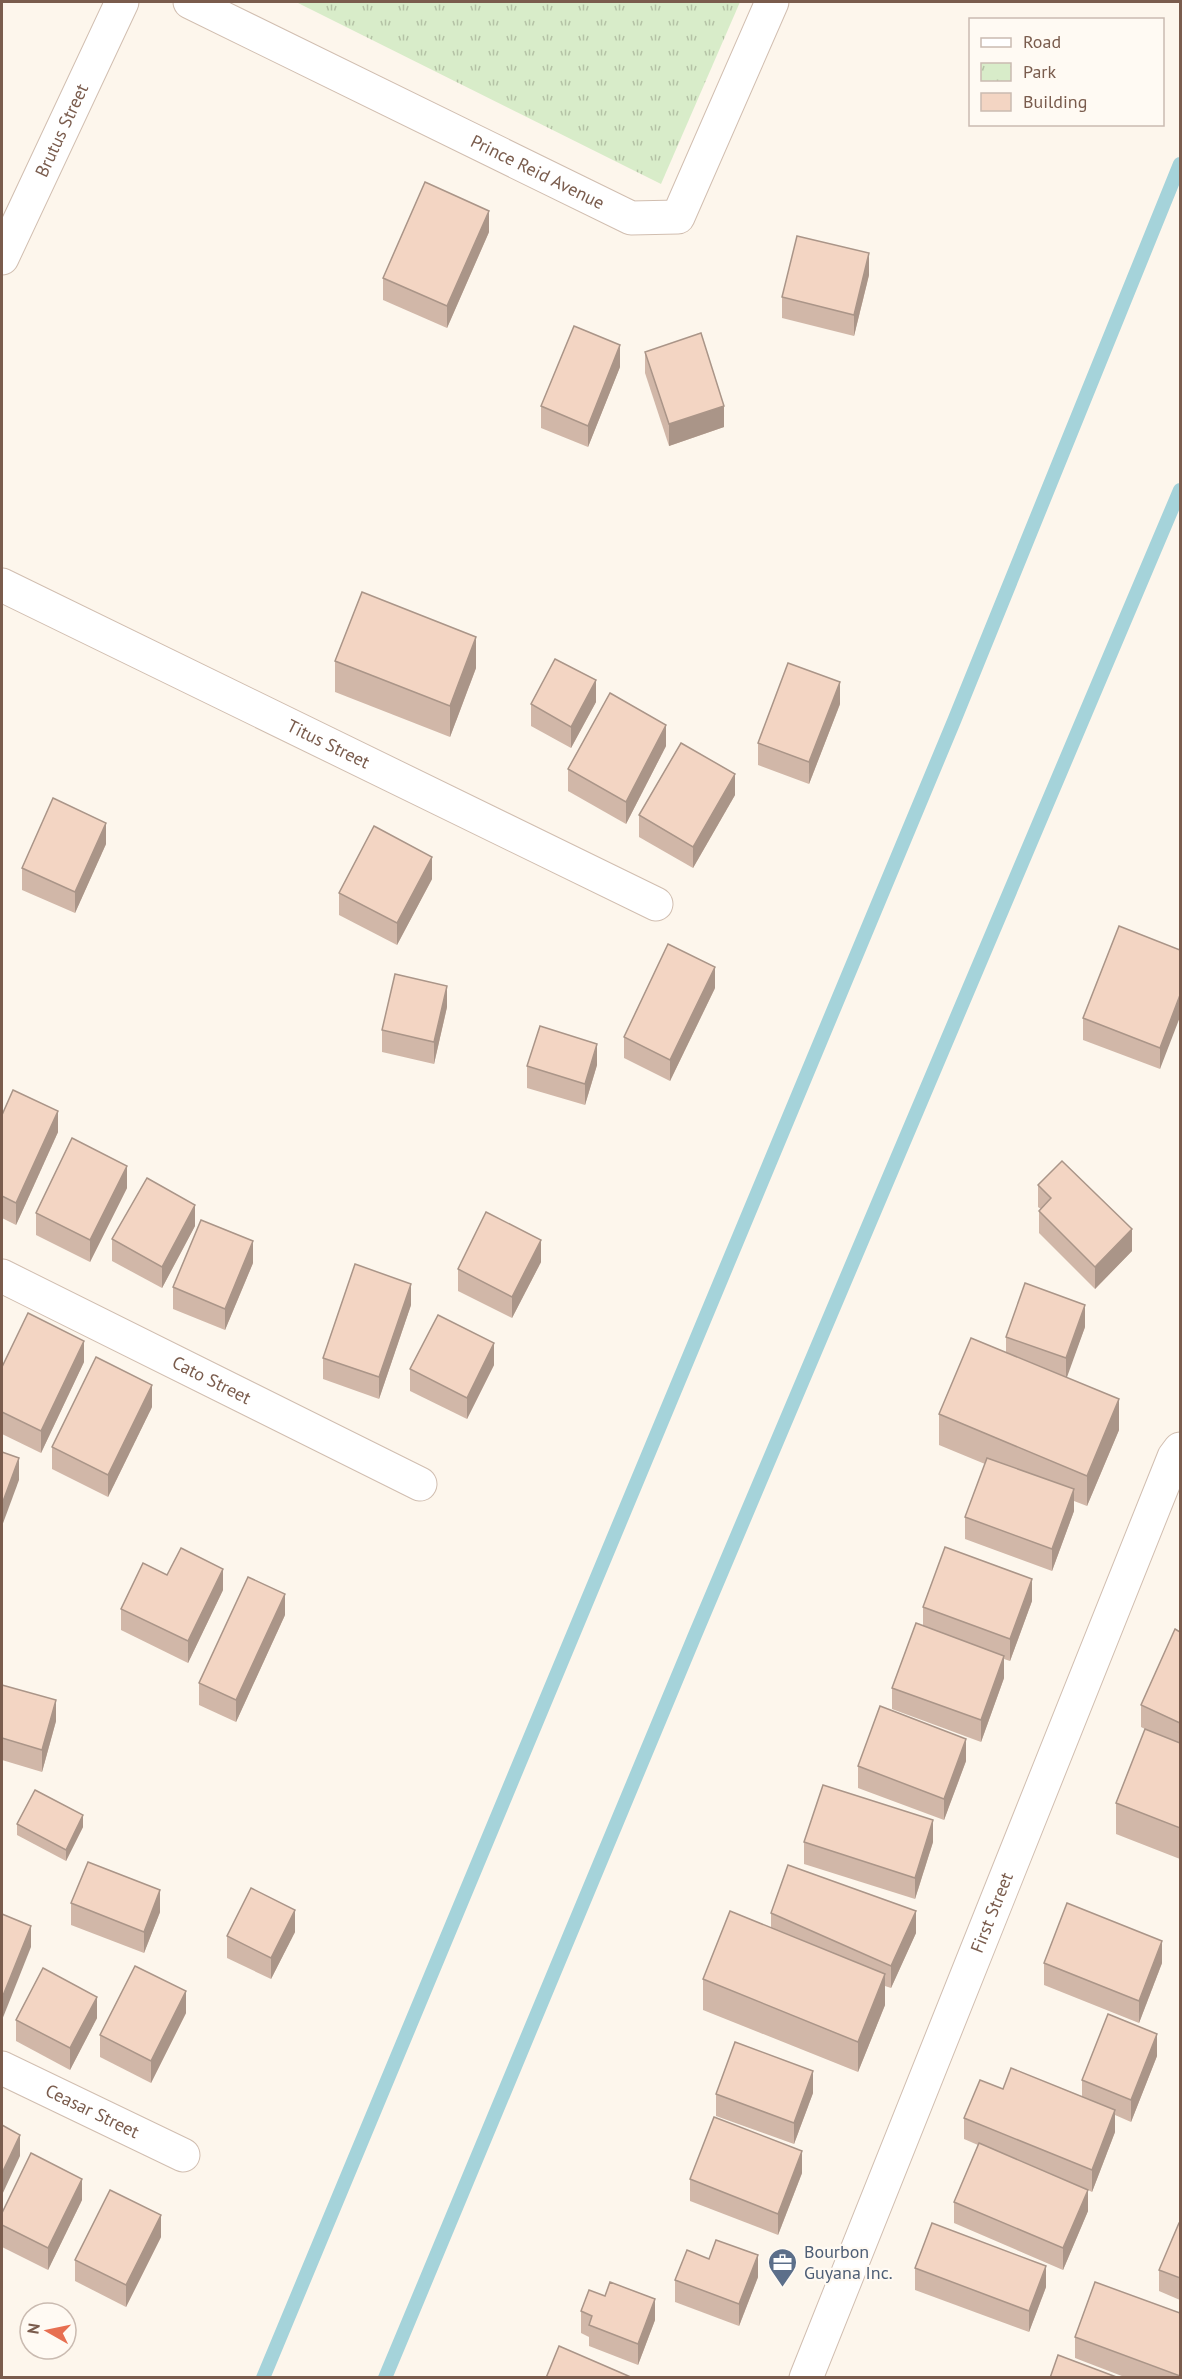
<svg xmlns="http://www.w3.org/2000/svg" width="1182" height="2379" font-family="'PT Sans',sans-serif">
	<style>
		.park { fill: url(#park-tufts) }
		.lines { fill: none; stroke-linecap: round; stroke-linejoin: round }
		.stream { stroke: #a5d3da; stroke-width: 14 }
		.minor-casing { stroke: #d1beb0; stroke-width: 35 }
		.minor { stroke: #fff; stroke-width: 33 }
		.wall { fill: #d1b7a8 }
		.shaded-wall { fill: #aa9588 }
		.building { fill: #f3d5c3; stroke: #aa9588; stroke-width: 1.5 }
		.labels { text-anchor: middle; stroke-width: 4.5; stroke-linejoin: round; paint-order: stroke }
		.street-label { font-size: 18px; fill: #7a5c4d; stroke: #fffaf3 }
		.service-label { font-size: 18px; fill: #4e5e75; stroke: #fffaf3; text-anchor: start }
	</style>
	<defs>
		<pattern id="park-tufts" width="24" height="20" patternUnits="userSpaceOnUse" patternTransform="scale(1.5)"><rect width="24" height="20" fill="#d8ecc9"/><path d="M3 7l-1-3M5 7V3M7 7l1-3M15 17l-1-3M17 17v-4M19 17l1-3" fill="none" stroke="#b4c2a5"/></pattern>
	</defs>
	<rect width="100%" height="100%" fill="#fdf6ec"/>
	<polygon class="park" points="296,2 740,2 661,184"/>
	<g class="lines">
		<g class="stream">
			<polyline points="263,2378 954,721 1180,164"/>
			<polyline points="385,2378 695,1635 1180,490"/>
		</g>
		<defs>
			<g id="minor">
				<path id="s1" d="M190 2 631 218 678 217 772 2"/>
				<path id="s2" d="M2 258 122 2"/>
				<path id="s3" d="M2 585 656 904"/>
				<path id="s4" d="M2 1276 420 1484"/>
				<path id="s5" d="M2 2068 183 2155"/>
				<path id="s6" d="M806 2378 1174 1457 1180 1449"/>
			</g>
		</defs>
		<use href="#minor" class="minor-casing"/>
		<use href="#minor" class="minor"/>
	</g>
	<g class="wall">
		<polygon points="489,232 447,328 383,300 383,278"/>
		<polygon points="869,275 854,336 782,318 782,297"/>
		<polygon points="645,352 724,427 669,446 645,373"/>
		<polygon points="620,367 588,447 541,428 541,406"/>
		<polygon points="335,661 476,668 450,737 335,692"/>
		<polygon points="596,702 571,748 531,726 531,704"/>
		<polygon points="840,704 809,784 758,765 758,743"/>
		<polygon points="666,746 626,824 568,791 568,769"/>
		<polygon points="735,795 693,868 639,837 639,815"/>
		<polygon points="106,844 75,913 22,890 22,868"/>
		<polygon points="432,879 397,945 339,915 339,893"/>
		<polygon points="1180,950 1160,1069 1083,1040 1083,1018"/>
		<polygon points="715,988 670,1081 624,1058 624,1037"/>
		<polygon points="447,1007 434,1064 382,1052 382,1030"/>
		<polygon points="597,1065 585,1105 527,1088 527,1066"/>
		<polygon points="2,1115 58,1132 16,1225 2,1218"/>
		<polygon points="1038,1185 1132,1251 1095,1289 1039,1233 1039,1211 1041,1209 1038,1207"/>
		<polygon points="127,1188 90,1262 36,1235 36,1213"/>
		<polygon points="195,1226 162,1288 112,1261 112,1239"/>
		<polygon points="541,1262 512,1318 458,1291 458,1269"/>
		<polygon points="253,1263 225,1330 173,1309 173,1287"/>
		<polygon points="411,1305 379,1399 323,1379 323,1358"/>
		<polygon points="1085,1327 1066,1377 1119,1430 1087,1506 1074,1501 1074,1511 1052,1571 965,1539 965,1517 985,1464 939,1445 939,1414 1006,1352 1006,1337"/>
		<polygon points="84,1362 41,1453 2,1434 2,1367"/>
		<polygon points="494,1365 467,1419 410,1391 410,1369"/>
		<polygon points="152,1407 108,1497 52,1469 52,1447"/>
		<polygon points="223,1590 188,1663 121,1630 121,1609"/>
		<polygon points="1032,1601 1010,1661 1004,1659 1004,1678 981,1742 892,1709 892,1688 923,1626 923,1607"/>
		<polygon points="285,1615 236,1722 199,1705 199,1683"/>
		<polygon points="1180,1632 1180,1859 1116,1834 1116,1803 1147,1730 1141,1727 1141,1705"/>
		<polygon points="2,1685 56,1721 42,1772 2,1760"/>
		<polygon points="966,1761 944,1820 858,1788 858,1766"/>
		<polygon points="17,1824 83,1827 66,1861 17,1835"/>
		<polygon points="804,1842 933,1842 915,1899 804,1864"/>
		<polygon points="71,1903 160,1912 144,1953 71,1925"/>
		<polygon points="771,1913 916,1933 891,1988 885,1986 885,2005 858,2072 703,2010 703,1979 771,1928"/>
		<polygon points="295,1932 271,1979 227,1958 227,1936"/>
		<polygon points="1044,1963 1162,1963 1139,2023 1044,1985"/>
		<polygon points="186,2013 151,2083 100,2057 100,2035"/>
		<polygon points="97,2018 70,2070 16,2041 16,2020"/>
		<polygon points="1157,2056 1131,2122 1115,2115 1115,2132 1092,2192 1088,2190 1088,2211 1063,2270 954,2223 954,2202 978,2145 964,2139 964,2118 1003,2089 1082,2097 1082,2080"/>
		<polygon points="813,2093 794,2144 716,2116 716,2094"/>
		<polygon points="802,2173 778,2235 690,2201 690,2179"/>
		<polygon points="82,2200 48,2270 2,2247 2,2213"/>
		<polygon points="1180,2223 1180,2300 1159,2291 1159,2270"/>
		<polygon points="161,2237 126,2307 75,2281 75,2260"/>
		<polygon points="709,2259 758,2277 739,2326 675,2302 675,2280"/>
		<polygon points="915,2268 1046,2287 1029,2332 915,2290"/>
		<polygon points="581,2311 655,2320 638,2365 589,2346 589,2337 581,2333"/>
		<polygon points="1180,2313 1180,2378 1127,2378 1075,2358 1075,2337"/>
	</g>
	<g class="shaded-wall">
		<polygon points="489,211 489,232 447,328 447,306"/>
		<polygon points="869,253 869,275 854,336 854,315"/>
		<polygon points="620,345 620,367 588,447 588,426"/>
		<polygon points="724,406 724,427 669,446 669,424"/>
		<polygon points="476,637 476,668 450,737 450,706"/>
		<polygon points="596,680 596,702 571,748 571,727"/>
		<polygon points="840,682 840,704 809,784 809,762"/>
		<polygon points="666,725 666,746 626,824 626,802"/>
		<polygon points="735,774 735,795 693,868 693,847"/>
		<polygon points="106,823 106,844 75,913 75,892"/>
		<polygon points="432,857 432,879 397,945 397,923"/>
		<polygon points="715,967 715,988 670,1081 670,1060"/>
		<polygon points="447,986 447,1007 434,1064 434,1042"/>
		<polygon points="1180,995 1180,1017 1160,1069 1160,1048"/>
		<polygon points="597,1044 597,1065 585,1105 585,1084"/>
		<polygon points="58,1111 58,1132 16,1225 16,1203"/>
		<polygon points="127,1166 127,1188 90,1262 90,1240"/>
		<polygon points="195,1205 195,1226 162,1288 162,1267"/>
		<polygon points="1132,1229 1132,1251 1095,1289 1095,1267"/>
		<polygon points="541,1240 541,1262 512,1318 512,1297"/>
		<polygon points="253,1241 253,1263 225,1330 225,1309"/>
		<polygon points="411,1284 411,1305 379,1399 379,1377"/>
		<polygon points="1085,1305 1085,1327 1066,1380 1066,1358"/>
		<polygon points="84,1341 84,1362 41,1453 41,1431"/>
		<polygon points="494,1343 494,1365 467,1419 467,1398"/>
		<polygon points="152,1385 152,1407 108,1497 108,1475"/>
		<polygon points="1119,1399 1119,1430 1087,1506 1087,1476"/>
		<polygon points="19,1458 19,1480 2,1526 2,1504"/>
		<polygon points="1074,1489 1074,1511 1052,1571 1052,1549"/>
		<polygon points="223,1569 223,1590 188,1663 188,1641"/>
		<polygon points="1032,1579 1032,1601 1010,1661 1010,1639"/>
		<polygon points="285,1594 285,1615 236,1722 236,1700"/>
		<polygon points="1004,1656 1004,1678 981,1742 981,1720"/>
		<polygon points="56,1700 56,1721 42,1772 42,1750"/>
		<polygon points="966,1739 966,1761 944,1820 944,1799"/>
		<polygon points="83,1815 83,1827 66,1861 66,1850"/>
		<polygon points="933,1820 933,1842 915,1899 915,1878"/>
		<polygon points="160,1890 160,1912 144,1953 144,1932"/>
		<polygon points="295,1910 295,1932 271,1979 271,1958"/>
		<polygon points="916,1911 916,1933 891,1988 891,1966"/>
		<polygon points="31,1926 31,1947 2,2020 2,1998"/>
		<polygon points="1162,1941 1162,1963 1139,2023 1139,2001"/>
		<polygon points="885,1974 885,2005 858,2072 858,2042"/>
		<polygon points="186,1991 186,2013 151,2083 151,2061"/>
		<polygon points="97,1997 97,2018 70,2070 70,2048"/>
		<polygon points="1157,2034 1157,2056 1131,2122 1131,2100"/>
		<polygon points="813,2071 813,2093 794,2144 794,2123"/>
		<polygon points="1115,2110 1115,2132 1092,2192 1092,2170"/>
		<polygon points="20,2135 20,2156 2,2195 2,2173"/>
		<polygon points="802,2151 802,2173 778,2235 778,2214"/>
		<polygon points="82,2179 82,2200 48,2270 48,2248"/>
		<polygon points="1088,2190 1088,2211 1063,2270 1063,2248"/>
		<polygon points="161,2215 161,2237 126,2307 126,2285"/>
		<polygon points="758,2255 758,2277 739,2326 739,2304"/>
		<polygon points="1046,2266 1046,2287 1029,2332 1029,2311"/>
		<polygon points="655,2299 655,2320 638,2365 638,2344"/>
	</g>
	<g class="building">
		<polygon points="425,182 489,211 447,306 383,278"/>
		<polygon points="797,236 869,253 854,315 782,297"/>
		<polygon points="574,326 620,345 588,426 541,406"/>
		<polygon points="701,333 724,406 669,424 645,352"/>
		<polygon points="362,592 476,637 450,706 335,661"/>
		<polygon points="555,659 596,680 571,727 531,704"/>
		<polygon points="788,663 840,682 809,762 758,743"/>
		<polygon points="610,693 666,725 626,802 568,769"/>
		<polygon points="681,743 735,774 693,847 639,815"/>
		<polygon points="53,798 106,823 75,892 22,868"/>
		<polygon points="374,826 432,857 397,923 339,893"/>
		<polygon points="1119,926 1180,950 1180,995 1160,1048 1083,1018"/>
		<polygon points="668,944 715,967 670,1060 624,1037"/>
		<polygon points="395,974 447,986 434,1042 382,1030"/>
		<polygon points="540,1026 597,1044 585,1084 527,1066"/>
		<polygon points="13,1090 58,1111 16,1203 2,1196 2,1115"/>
		<polygon points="72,1138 127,1166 90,1240 36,1213"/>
		<polygon points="1062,1161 1132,1229 1095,1267 1039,1211 1051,1198 1038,1185"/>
		<polygon points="147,1178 195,1205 162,1267 112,1239"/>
		<polygon points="486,1212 541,1240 512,1297 458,1269"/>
		<polygon points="201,1220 253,1241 225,1309 173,1287"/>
		<polygon points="355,1264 411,1284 379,1377 323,1358"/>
		<polygon points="1025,1283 1085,1305 1066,1358 1006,1337"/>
		<polygon points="28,1313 84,1341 41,1431 2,1412 2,1367"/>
		<polygon points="438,1315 494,1343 467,1398 410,1369"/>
		<polygon points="971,1338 1119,1399 1087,1476 939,1414"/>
		<polygon points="96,1357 152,1385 108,1475 52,1447"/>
		<polygon points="2,1452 19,1458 2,1504"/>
		<polygon points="987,1458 1074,1489 1052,1549 965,1517"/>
		<polygon points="945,1547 1032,1579 1010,1639 923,1607"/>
		<polygon points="181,1548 223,1569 188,1641 121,1609 143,1563 167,1575"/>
		<polygon points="248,1577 285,1594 236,1700 199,1683"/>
		<polygon points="916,1623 1004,1656 981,1720 892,1688"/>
		<polygon points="1175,1629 1180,1632 1180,1723 1141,1705"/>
		<polygon points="2,1685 56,1700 42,1750 2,1738"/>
		<polygon points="880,1706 966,1739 944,1799 858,1766"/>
		<polygon points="1145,1729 1180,1743 1180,1828 1116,1803"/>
		<polygon points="823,1785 933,1820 915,1878 804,1842"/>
		<polygon points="35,1790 83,1815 66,1850 17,1824"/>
		<polygon points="88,1862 160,1890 144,1932 71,1903"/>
		<polygon points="788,1865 916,1911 891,1966 771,1913"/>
		<polygon points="251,1888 295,1910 271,1958 227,1936"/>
		<polygon points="1067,1903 1162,1941 1139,2001 1044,1963"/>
		<polygon points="730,1911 885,1974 858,2042 703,1979"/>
		<polygon points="2,1914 31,1926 2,1998"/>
		<polygon points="135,1966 186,1991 151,2061 100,2035"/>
		<polygon points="43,1968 97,1997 70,2048 16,2020"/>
		<polygon points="1108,2014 1157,2034 1131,2100 1082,2080"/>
		<polygon points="735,2042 813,2071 794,2123 716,2094"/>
		<polygon points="1011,2068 1115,2110 1092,2170 964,2118 980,2080 1003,2089"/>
		<polygon points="714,2117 802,2151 778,2214 690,2179"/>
		<polygon points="2,2125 20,2135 2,2173"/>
		<polygon points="979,2143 1088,2190 1063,2248 954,2202"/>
		<polygon points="31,2153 82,2179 48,2248 2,2225 2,2213"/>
		<polygon points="110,2190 161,2215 126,2285 75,2260"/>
		<polygon points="932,2223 1046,2266 1029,2311 915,2268"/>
		<polygon points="1179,2223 1180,2223 1180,2278 1159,2270"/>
		<polygon points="716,2240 758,2255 739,2304 675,2280 687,2250 709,2259"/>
		<polygon points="610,2282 655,2299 638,2344 589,2325 592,2316 581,2311 589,2290 605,2296"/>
		<polygon points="1095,2282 1180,2313 1180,2376 1075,2337"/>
		<polygon points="559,2346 633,2378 546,2378"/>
		<polygon points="1058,2355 1119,2378 1050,2378"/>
	</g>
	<defs>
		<symbol id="office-pin" viewBox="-11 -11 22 30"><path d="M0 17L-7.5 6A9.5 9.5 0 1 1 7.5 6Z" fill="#5c6f8a" stroke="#fffaf3"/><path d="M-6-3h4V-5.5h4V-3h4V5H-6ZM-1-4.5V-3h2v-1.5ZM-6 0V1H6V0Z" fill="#fff"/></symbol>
	</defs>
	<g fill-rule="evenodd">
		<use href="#office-pin" x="766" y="2246" width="33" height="45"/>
	</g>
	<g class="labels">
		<g class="street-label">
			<text dy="6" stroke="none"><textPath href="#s2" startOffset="141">Brutus Street</textPath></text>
			<text dy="6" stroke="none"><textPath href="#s1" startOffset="387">Prince Reid Avenue</textPath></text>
			<text dy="6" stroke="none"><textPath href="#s3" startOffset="363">Titus Street</textPath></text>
			<text dy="6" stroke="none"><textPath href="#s4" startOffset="234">Cato Street</textPath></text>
			<text dy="6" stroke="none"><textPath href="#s6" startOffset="501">First Street</textPath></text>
			<text dy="6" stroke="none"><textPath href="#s5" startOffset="100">Ceasar Street</textPath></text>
		</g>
		<g class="service-label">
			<text x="804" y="2258">Bourbon<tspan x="804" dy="21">Guyana Inc.</tspan></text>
		</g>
	</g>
	<rect width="1182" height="2379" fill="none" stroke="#7a5c4d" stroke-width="6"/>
	<rect x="969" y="18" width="195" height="108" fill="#fffaf3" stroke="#cabbb1" stroke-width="1.5"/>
	<rect x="981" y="38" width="30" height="9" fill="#ffffff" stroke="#cabbb1" stroke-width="1.5"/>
	<text x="1023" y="48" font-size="18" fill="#7a5c4d">Road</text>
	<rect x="981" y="63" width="30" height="18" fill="url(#park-tufts)" stroke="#cabbb1" stroke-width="1.5"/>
	<text x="1023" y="78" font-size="18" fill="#7a5c4d">Park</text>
	<rect x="981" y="93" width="30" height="18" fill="#f3d5c3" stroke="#cabbb1" stroke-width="1.5"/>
	<text x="1023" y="108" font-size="18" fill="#7a5c4d">Building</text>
	<g transform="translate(48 2331) rotate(279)"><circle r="28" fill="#fffaf3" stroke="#cabbb1" stroke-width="1.5"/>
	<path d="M0-4.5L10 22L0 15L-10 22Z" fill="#e76f51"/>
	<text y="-9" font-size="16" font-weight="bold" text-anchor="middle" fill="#7a5c4d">N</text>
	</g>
</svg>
